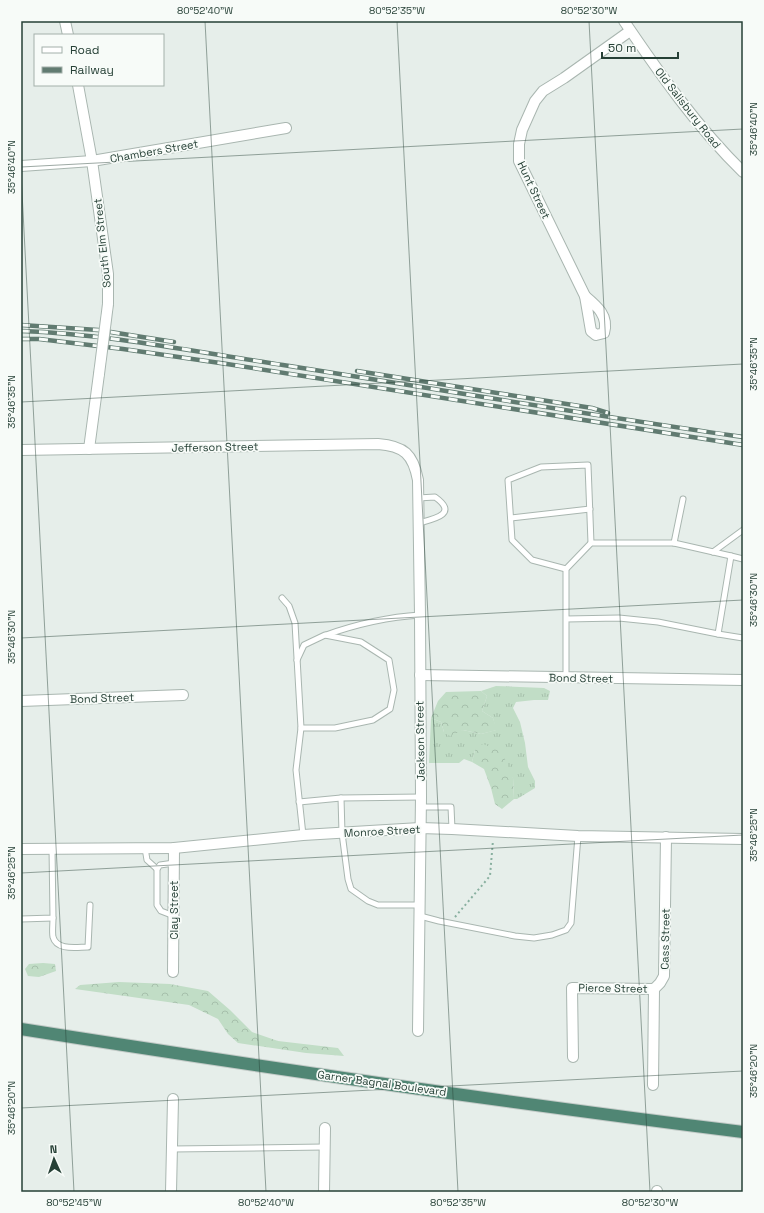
<svg xmlns="http://www.w3.org/2000/svg" width="764" height="1213" font-family="'Space Grotesk',sans-serif">
	<style>
		.grass { fill: url(#grass-tufts) }
		.forest { fill: url(#forest-crowns) }
		.lines { fill: none; stroke-linecap: round; stroke-linejoin: round }
		.service-casing { stroke: #a9b6b0; stroke-width: 7 }
		.minor-casing { stroke: #a9b6b0; stroke-width: 12 }
		.trunk-casing { stroke: #c2cac7; stroke-width: 14 }
		.path { stroke: #89b0a0; stroke-width: 2; stroke-dasharray: 2 3; stroke-linecap: butt }
		.service { stroke: #fff; stroke-width: 5 }
		.minor { stroke: #fff; stroke-width: 10 }
		.trunk { stroke: #508674; stroke-width: 12 }
		.rail-casing { stroke: #617b71; stroke-width: 4.5 }
		.rail { stroke: #f7fbf8; stroke-width: 3; stroke-dasharray: 9; stroke-linecap: butt }
		.minor-bridge-casing { stroke: #a9b6b0; stroke-width: 12; stroke-linecap: butt }
		.minor-bridge { stroke: #fff; stroke-width: 10 }
		.ticks { fill: none; stroke: #264036; stroke-width: 1; stroke-opacity: 0.45 }
		.labels { text-anchor: middle; stroke-width: 3.5; stroke-linejoin: round; paint-order: stroke }
		.street-label { font-size: 11px; fill: #264036; stroke: #f7fbf8 }
		.neatline { fill: none; stroke: #264036; stroke-width: 1.5 }
		.ticks-label { font-size: 10px; text-anchor: middle; fill: #264036 }
	</style>
	<defs>
		<pattern id="grass-tufts" width="24" height="20" patternUnits="userSpaceOnUse"><rect width="24" height="20" fill="#c1ddc6"/><path d="M3 7l-1-3M5 7V3M7 7l1-3M15 17l-1-3M17 17v-4M19 17l1-3" fill="none" stroke="#a6bfab"/></pattern>
		<pattern id="forest-crowns" width="20" height="18" patternUnits="userSpaceOnUse"><rect width="20" height="18" fill="#c1ddc6"/><path d="M2 6a3 3 0 1 1 6 0M12 15a3 3 0 1 1 6 0" fill="none" stroke="#a6bfab"/></pattern>
	</defs>
	<rect width="100%" height="100%" fill="#e6eeea"/>
	<polygon class="grass" points="496,686 544,688 550,691 548,700 534,700 516,702 513,708 520,722 525,743 528,767 535,781 535,788 517,799 514,799 513,778 475,750 472,762 464,759 459,763 429,763 431,718 441,722 444,732 463,730 481,734 496,730 493,718 482,711 487,696 481,691"/>
	<g class="forest">
		<polygon points="481,691 487,696 482,711 493,718 497,730 481,734 463,730 450,736 444,732 441,722 431,718 438,701 446,692"/>
		<polygon points="483,744 502,752 513,778 514,799 502,809 495,804 491,788 484,769 472,762 475,750"/>
		<polygon points="43,963 55,964 56,971 39,977 28,976 25,969 29,964"/>
		<polygon points="119,982 170,984 208,991 230,1010 252,1032 278,1041 338,1048 344,1056 306,1053 238,1043 228,1034 218,1019 189,1005 75,989 80,985"/>
	</g>
	<g class="lines">
		<defs>
			<g id="service">
				<path d="M418 498 435 497C459 514 434 519 419 523"/>
				<polyline points="511,518 590,509"/>
				<polyline points="674,543 683,499"/>
				<polyline points="713,552 743,530"/>
				<polyline points="731,556 743,559"/>
				<polyline points="566,569 532,560 512,540 508,480 541,467 588,465 591,543"/>
				<polyline points="282,598 289,606 295,623 301,728 296,770 303,835"/>
				<polyline points="566,619 619,618 658,622 718,634 731,556 674,543 591,543 566,569 566,677"/>
				<polyline points="718,634 743,638"/>
				<path d="M326 635C357 624 387 617 420 615"/>
				<polyline points="297,660 304,645 325,635 361,642 389,660 394,690 390,709 373,720 335,728 301,728"/>
				<polyline points="341,798 342,833 348,879 351,889 368,901 378,905 419,905"/>
				<polyline points="299,802 341,798 421,797"/>
				<polyline points="421,807 451,807 452,829"/>
				<polyline points="145,848 147,860 157,869"/>
				<polyline points="174,916 161,911 157,905 157,869 160,865 174,863"/>
				<polyline points="420,916 439,921 515,936 534,938 552,935 566,930 571,923 578,836"/>
				<path d="M53 918C53 924 52 932 53 937 57 951 77 947 88 947L90 905"/>
				<polyline points="21,919 53,918 52,848"/>
				<polyline points="172,1149 324,1147"/>
			</g>
			<g id="minor">
				<polyline points="65,21 68,35"/>
				<path d="M624 21C660 74 697 127 743 172"/>
				<polyline points="78,85 92,161 108,274 108,304"/>
				<polyline points="21,166 92,161 286,128"/>
				<polyline points="585,296 519,161 519,144 522,130 535,101 543,91 564,78 630,31"/>
				<path d="M585 296C597 306 609 316 604 333L596 335 591 331Z"/>
				<polyline points="89,449 99,374"/>
				<path d="M21 450 378 444C404 446 413 454 418 480L420 615 421 797 418 1031"/>
				<polyline points="420,675 743,680"/>
				<polyline points="21,701 183,695"/>
				<polyline points="21,849 174,848 303,835 420,828 452,829 578,836 743,839"/>
				<polyline points="173,972 174,848"/>
				<polyline points="573,1057 572,988 654,989"/>
				<polyline points="653,1085 654,989 660,983 664,976 666,837"/>
				<polyline points="657,1191 657,1192"/>
				<polyline points="171,1192 173,1099"/>
				<polyline points="324,1192 325,1128"/>
			</g>
			<path id="trunk" d="M21 1029C261 1067 502 1102 743 1132"/>
		</defs>
		<use href="#service" class="service-casing"/>
		<use href="#minor" class="minor-casing"/>
		<use href="#trunk" class="trunk-casing"/>
		<polyline class="path" points="455,917 490,876 493,840"/>
		<use href="#service" class="service"/>
		<use href="#minor" class="minor"/>
		<use href="#trunk" class="trunk"/>
		<defs>
			<g id="rail">
				<polyline points="21,325 98,330 174,342"/>
				<path d="M21 331C109 334 196 352 283 365 436 389 589 415 743 437"/>
				<polyline points="21,339 39,339 123,349 227,364 743,445"/>
				<polyline points="357,371 592,408 608,413"/>
			</g>
		</defs>
		<use href="#rail" class="rail-casing"/>
		<use href="#rail" class="rail"/>
		<defs>
			<polyline id="minor-bridge" points="99,374 108,304"/>
		</defs>
		<use href="#minor-bridge" class="minor-bridge-casing"/>
		<use href="#minor-bridge" class="minor-bridge"/>
	</g>
	<path class="ticks" d="M205 21 266 1192M397 21 458 1192M589 21 650 1192M21 167 743 129M21 173 74 1192M21 402 743 364M21 638 743 600M21 873 743 835M21 1108 743 1071"/>
	<g class="labels">
		<g class="street-label">
			<text transform="translate(688 108) rotate(52)" y="4">Old Salisbury Road</text>
			<text transform="translate(154 151) rotate(-10)" y="4">Chambers Street</text>
			<text transform="translate(534 190) rotate(65)" y="4">Hunt Street</text>
			<text transform="translate(102 243) rotate(-96)" y="4">South Elm Street</text>
			<text transform="translate(215 447) rotate(-1)" y="4">Jefferson Street</text>
			<text transform="translate(581 678) rotate(1)" y="4">Bond Street</text>
			<text transform="translate(102 698) rotate(-2)" y="4">Bond Street</text>
			<text transform="translate(420 741) rotate(-91)" y="4">Jackson Street</text>
			<text transform="translate(382 831) rotate(-3)" y="4">Monroe Street</text>
			<text transform="translate(174 910) rotate(-90)" y="4">Clay Street</text>
			<text transform="translate(665 939) rotate(-89)" y="4">Cass Street</text>
			<text transform="translate(613 988) rotate(1)" y="4">Pierce Street</text>
			<text transform="translate(382 1083) rotate(8)" y="4">Garner Bagnal Boulevard</text>
		</g>
	</g>
	<rect width="764" height="1213" fill="none" stroke="#f7fbf8" stroke-width="44"/>
	<rect x="34" y="34" width="130" height="52" fill="#f7fbf8" stroke="#a3b0aa"/>
	<rect x="42" y="47" width="20" height="6" fill="#ffffff" stroke="#a3b0aa"/>
	<text x="70" y="54" font-size="12" fill="#264036">Road</text>
	<rect x="42" y="67" width="20" height="6" fill="#617b71" stroke="#a3b0aa"/>
	<text x="70" y="74" font-size="12" fill="#264036">Railway</text>
	<g transform="translate(54 1159) rotate(357)" stroke="#f7fbf8" stroke-width="3" paint-order="stroke">
	<path d="M0-3L7 15L0 10L-7 15Z" fill="#264036"/>
	<text y="-6" font-size="11" font-weight="bold" text-anchor="middle" fill="#264036">N</text>
	</g>
	<path d="M602 52v6h76v-6" fill="none" stroke="#264036" stroke-width="2"/>
	<text x="608" y="52" font-size="12" fill="#264036" stroke="#f7fbf8" stroke-width="3" paint-order="stroke">50 m</text>
	<rect x="22" y="22" width="720" height="1169" class="neatline"/>
	<g class="ticks-label">
		<text x="205" y="14">80°52'40"W</text>
		<text x="397" y="14">80°52'35"W</text>
		<text x="589" y="14">80°52'30"W</text>
		<text transform="translate(753 129) rotate(-90)" y="4">35°46'40"N</text>
		<text transform="translate(11 167) rotate(-90)" y="4">35°46'40"N</text>
		<text transform="translate(753 364) rotate(-90)" y="4">35°46'35"N</text>
		<text transform="translate(11 402) rotate(-90)" y="4">35°46'35"N</text>
		<text transform="translate(753 600) rotate(-90)" y="4">35°46'30"N</text>
		<text transform="translate(11 637) rotate(-90)" y="4">35°46'30"N</text>
		<text transform="translate(753 835) rotate(-90)" y="4">35°46'25"N</text>
		<text transform="translate(11 873) rotate(-90)" y="4">35°46'25"N</text>
		<text transform="translate(753 1071) rotate(-90)" y="4">35°46'20"N</text>
		<text transform="translate(11 1108) rotate(-90)" y="4">35°46'20"N</text>
		<text x="74" y="1206">80°52'45"W</text>
		<text x="266" y="1206">80°52'40"W</text>
		<text x="458" y="1206">80°52'35"W</text>
		<text x="650" y="1206">80°52'30"W</text>
	</g>
</svg>
